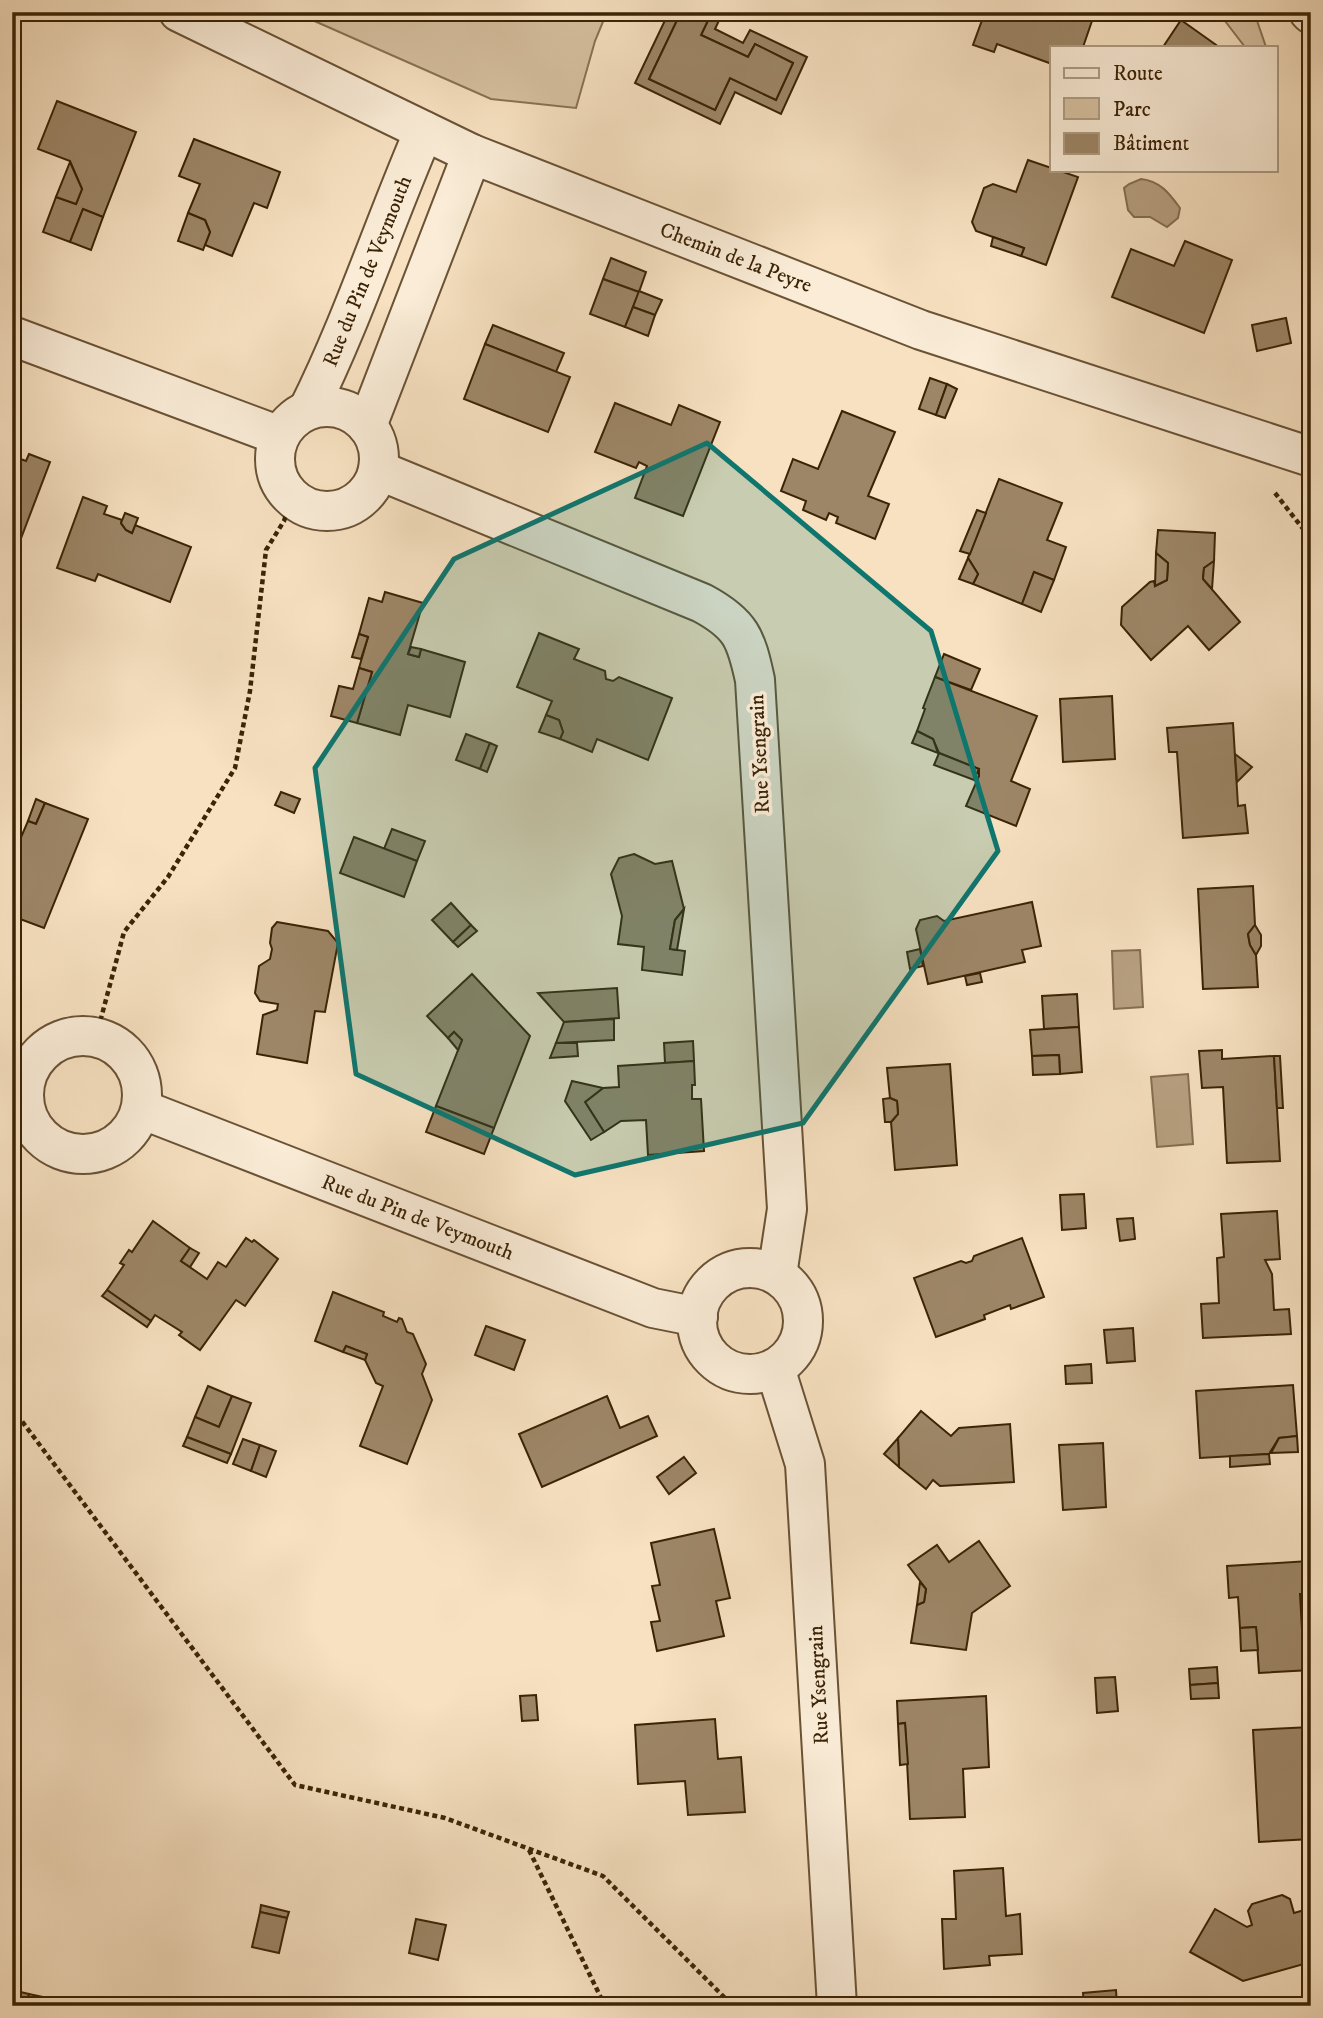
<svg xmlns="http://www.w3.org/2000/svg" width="1323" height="2018" font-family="'IM FELL DW Pica',serif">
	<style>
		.green { fill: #d7c1a1; stroke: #897253; stroke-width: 2 }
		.water { fill: #b7a081; stroke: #856e4f; stroke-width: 2 }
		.building { fill: #9d8667; stroke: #3b2305; stroke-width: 2 }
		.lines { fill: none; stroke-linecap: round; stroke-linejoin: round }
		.street-casing { stroke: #6a5234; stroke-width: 42 }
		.path { stroke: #3b2305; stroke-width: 4.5; stroke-dasharray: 5 3.5; stroke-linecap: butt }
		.street { stroke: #faecd7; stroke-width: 38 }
		.marked { fill: #0f766e; fill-opacity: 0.2; stroke: #0f766e; stroke-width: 5; stroke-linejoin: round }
		.labels { text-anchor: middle; stroke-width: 7; stroke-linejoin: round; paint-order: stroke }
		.street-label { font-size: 21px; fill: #3b2305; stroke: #faecd7 }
	</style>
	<rect width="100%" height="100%" fill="#f7e1c1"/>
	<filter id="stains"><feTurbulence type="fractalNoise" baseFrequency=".00286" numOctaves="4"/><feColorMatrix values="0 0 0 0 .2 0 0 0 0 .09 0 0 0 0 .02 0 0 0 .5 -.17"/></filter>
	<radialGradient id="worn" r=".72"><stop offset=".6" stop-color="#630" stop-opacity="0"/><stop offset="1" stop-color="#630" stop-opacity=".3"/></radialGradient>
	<g class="green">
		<polygon points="294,12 607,12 595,41 576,108 491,99"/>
		<polygon points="1204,12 1254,12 1266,47 1245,47 1225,21"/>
	</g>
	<g class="water">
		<path d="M1141 179C1160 181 1169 193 1180 208L1178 218 1167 227 1150 217H1134L1128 210 1124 188 1129 184Z"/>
		<polygon points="1140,950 1143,1007 1114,1009 1112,951"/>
		<polygon points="1188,1074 1193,1144 1157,1147 1151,1077"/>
	</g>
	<g class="building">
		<polygon points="669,12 681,12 649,79 715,110 730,78 776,100 793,63 755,44 748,57 701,35 712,12 723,12 715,29 743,43 750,30 807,57 781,114 735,92 720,124 635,83"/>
		<polygon points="681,12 712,12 701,35 748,57 755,44 793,63 776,100 730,78 715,110 649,79"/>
		<polygon points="985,12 1075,12 1093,18 1083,47 1052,47 1052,64 997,44 994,52 973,45"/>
		<polygon points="1181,20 1219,47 1163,47"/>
		<polygon points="57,101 136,132 103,217 83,209 70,242 43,232 56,197 76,204 82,189 70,161 38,149"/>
		<polygon points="194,139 280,172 267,208 254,203 232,256 205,245 210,232 205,220 188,213 200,184 179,176"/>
		<polygon points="1028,160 1078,177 1046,265 1021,256 1024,248 976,231 972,222 984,188 993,184 1016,192"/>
		<polygon points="70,162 82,189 76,204 56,197"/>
		<polygon points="83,209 103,217 91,250 70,242"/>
		<polygon points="188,213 205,220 210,232 203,250 178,241"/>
		<polygon points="993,237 1024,248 1021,256 991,246"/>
		<polygon points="1185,241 1232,260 1204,333 1112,297 1131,249 1174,266"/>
		<polygon points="611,258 646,272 639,292 603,279"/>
		<polygon points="603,279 639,292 625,327 590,314"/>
		<polygon points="639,291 662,300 655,315 633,307"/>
		<polygon points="633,307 655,315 648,336 625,327"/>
		<polygon points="1286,318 1291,343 1257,351 1252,325"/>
		<polygon points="493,325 564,353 556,372 485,344"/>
		<polygon points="485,344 570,377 548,432 464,399"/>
		<polygon points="930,378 947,384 936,415 919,409"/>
		<polygon points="947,384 957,389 945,418 936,415"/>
		<polygon points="615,403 671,425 679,405 720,422 683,516 635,498 647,466 639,462 636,468 595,452"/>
		<polygon points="842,411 895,432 868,496 889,504 875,539 836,523 838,517 829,513 826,520 803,510 806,501 781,491 793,459 818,469"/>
		<polygon points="29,454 50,462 20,541 12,538 12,456 26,461"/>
		<polygon points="999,479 1062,503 1047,540 1066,547 1054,580 1034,572 1022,604 973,584 978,574 968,558"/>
		<polygon points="83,497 107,506 104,514 122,520 121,523 126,530 132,533 135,525 191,547 170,602 98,574 95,581 57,568"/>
		<polygon points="977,510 986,513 970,554 960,551"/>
		<polygon points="125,513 138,518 132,533 126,530 121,523"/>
		<polygon points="1158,530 1215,533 1214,561 1204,568 1203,579 1240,622 1209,650 1188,626 1151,660 1121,625 1122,607 1150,582 1154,581 1155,586 1167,580 1168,563 1156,553"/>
		<polygon points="1156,553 1168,563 1167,580 1155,586"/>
		<polygon points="968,558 978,574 973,584 959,579"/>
		<polygon points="1214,561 1212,589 1203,579 1204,568"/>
		<polygon points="1034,572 1054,580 1041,612 1022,604"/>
		<polygon points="385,592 423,603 408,654 419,657 421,649 465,662 450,717 408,705 400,735 357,723 372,672 359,668 368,637 359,634 369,598 382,602"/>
		<polygon points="539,633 579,649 574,659 605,671 606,679 613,681 619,677 672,698 648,760 597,739 592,752 560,739 563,732 559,720 546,715 552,701 517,687"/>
		<polygon points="359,634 368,637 361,659 352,657"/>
		<polygon points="411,647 421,649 419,657 408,654"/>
		<polygon points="944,654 980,669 971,690 935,677"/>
		<polygon points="359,668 372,672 357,723 331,716 339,686 353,689"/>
		<polygon points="935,677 1037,716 1011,781 1030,789 1016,826 966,806 979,776 979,769 939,753 933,739 917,731 925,709 923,708"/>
		<polygon points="1112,696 1115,759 1063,762 1060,699"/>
		<polygon points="546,715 559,720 563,732 560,739 539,732"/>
		<polygon points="1233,723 1238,806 1245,805 1248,833 1183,838 1177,752 1169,752 1167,728"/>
		<polygon points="917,731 933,739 938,753 912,743"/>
		<polygon points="466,734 490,743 480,769 456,760"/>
		<polygon points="490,743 497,746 487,772 480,769"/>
		<polygon points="939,753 979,769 974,780 934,765"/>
		<polygon points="1235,754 1252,767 1237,782"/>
		<polygon points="281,792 300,799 294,813 275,805"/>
		<polygon points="36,799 45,803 36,824 28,821"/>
		<polygon points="45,803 88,819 44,928 12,916 12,839 19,842 28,821 36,824"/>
		<polygon points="392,829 425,841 417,861 384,849"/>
		<polygon points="354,837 417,861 404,897 340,873"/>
		<polygon points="634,854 655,864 672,861 684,909 675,920 670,949 685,951 682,975 642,970 644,947 618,944 622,916 611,874 619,858"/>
		<polygon points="1253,886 1255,925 1248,934 1250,945 1256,955 1258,987 1203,989 1198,889"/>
		<polygon points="1032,902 1041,946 1022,950 1025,962 928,984 916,929 920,920 937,916 944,921"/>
		<polygon points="451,903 471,925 453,942 432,920"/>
		<polygon points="684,909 677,950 670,949 675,920"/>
		<polygon points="277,922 328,931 338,943 325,1012 315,1011 307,1063 257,1054 263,1015 277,1010 278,1004 260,1001 255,993 259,966 270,959 272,949 270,943 272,928"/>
		<polygon points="471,925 477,931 458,947 453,942"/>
		<polygon points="1255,925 1261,935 1261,946 1256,955 1250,945 1248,934"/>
		<polygon points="920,949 923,966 910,969 907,952"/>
		<polygon points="980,973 982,982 967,985 965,976"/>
		<polygon points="472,974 530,1036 494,1128 436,1106 462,1040 454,1032 448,1038 427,1016"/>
		<polygon points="617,988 619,1018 564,1022 538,993"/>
		<polygon points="1077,994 1079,1027 1044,1029 1042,996"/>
		<polygon points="614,1019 614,1040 556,1043 564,1022"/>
		<polygon points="1079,1027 1082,1072 1060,1074 1059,1055 1032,1056 1030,1030"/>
		<polygon points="454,1032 462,1040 458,1050 448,1038"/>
		<polygon points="693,1041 694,1061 665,1063 664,1043"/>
		<polygon points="556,1043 577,1043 578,1056 550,1058"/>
		<polygon points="1222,1050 1222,1059 1274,1056 1280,1161 1227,1163 1223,1087 1202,1088 1199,1051"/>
		<polygon points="1059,1055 1060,1074 1033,1075 1032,1056"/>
		<polygon points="1274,1056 1280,1056 1283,1108 1277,1108"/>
		<polygon points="694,1061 695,1085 692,1085 692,1099 701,1099 704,1151 648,1155 646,1120 621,1121 604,1132 585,1102 603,1088 619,1087 618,1066"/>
		<polygon points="950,1064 957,1165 895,1170 891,1122 898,1114 897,1101 890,1098 887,1068"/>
		<polygon points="572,1081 603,1088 585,1102 604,1132 591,1140 565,1101"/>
		<polygon points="890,1098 897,1101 898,1114 891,1122 885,1122 883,1099"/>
		<polygon points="436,1106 494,1128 484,1154 426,1132"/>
		<polygon points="1084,1194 1086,1228 1062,1230 1060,1195"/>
		<polygon points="1277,1211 1280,1259 1265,1260 1272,1274 1274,1310 1289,1309 1291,1334 1203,1338 1201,1304 1219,1303 1217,1258 1224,1257 1221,1214"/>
		<polygon points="1133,1218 1135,1239 1120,1241 1117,1219"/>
		<polygon points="153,1221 190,1248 181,1261 207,1279 218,1262 226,1267 246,1238 252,1242 254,1240 278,1259 245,1306 236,1300 200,1350 179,1335 182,1332 155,1315 151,1321 107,1290 124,1265 120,1263 129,1250 132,1252"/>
		<polygon points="1022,1238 1044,1297 1011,1309 1010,1305 984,1315 985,1319 936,1337 914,1278 961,1261 966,1263 972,1261 974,1256"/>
		<polygon points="190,1248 199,1253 190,1267 181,1261"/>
		<polygon points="107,1290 151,1321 147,1327 102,1296"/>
		<polygon points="333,1292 384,1312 383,1316 397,1322 399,1318 402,1319 407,1332 413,1334 426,1364 422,1374 432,1400 407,1464 360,1446 383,1386 376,1383 365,1360 367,1354 346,1346 343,1352 315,1341"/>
		<polygon points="486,1326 525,1340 514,1370 475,1355"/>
		<polygon points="1133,1328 1135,1361 1107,1363 1104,1330"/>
		<polygon points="346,1346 367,1354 365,1360 343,1352"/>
		<polygon points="1091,1364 1092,1383 1066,1384 1065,1366"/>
		<polygon points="1293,1385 1297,1436 1279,1438 1269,1454 1200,1458 1196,1391"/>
		<polygon points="208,1386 232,1396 219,1427 195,1417"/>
		<polygon points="232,1396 251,1403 231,1454 187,1437 195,1417 219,1427"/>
		<polygon points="607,1396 620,1428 648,1416 657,1436 542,1487 519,1434"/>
		<polygon points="921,1411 951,1436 959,1428 1010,1424 1014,1482 940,1486 933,1480 926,1489 899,1467 898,1438"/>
		<polygon points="1297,1436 1298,1452 1271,1453 1279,1438"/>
		<polygon points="187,1437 231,1454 227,1463 183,1446"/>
		<polygon points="898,1438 899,1467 884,1454"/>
		<polygon points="243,1439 260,1445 251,1471 233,1464"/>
		<polygon points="1103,1443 1106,1507 1063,1510 1059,1445"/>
		<polygon points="260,1445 276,1451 266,1477 251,1471"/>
		<polygon points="1269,1454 1270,1464 1230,1467 1230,1456"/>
		<polygon points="684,1457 696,1473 669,1494 657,1477"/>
		<polygon points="714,1529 730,1598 716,1601 724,1636 657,1651 651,1622 660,1621 652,1586 660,1585 651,1543"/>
		<polygon points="979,1541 1010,1586 972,1613 966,1650 911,1643 917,1605 924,1602 926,1589 908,1565 937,1545 949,1562"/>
		<polygon points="1309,1561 1311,1594 1300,1594 1303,1647 1310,1647 1311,1670 1259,1673 1256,1627 1240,1628 1238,1597 1229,1598 1227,1566"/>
		<polygon points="920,1582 926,1589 924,1602 917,1605"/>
		<polygon points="1256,1627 1258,1650 1241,1651 1240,1628"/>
		<polygon points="1217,1667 1218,1683 1190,1685 1189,1669"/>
		<polygon points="1115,1677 1118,1711 1097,1713 1095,1678"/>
		<polygon points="1218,1683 1219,1698 1191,1699 1190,1685"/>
		<polygon points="536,1695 538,1720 522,1721 520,1696"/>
		<polygon points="986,1696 989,1767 963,1769 965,1817 910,1819 905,1723 898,1724 897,1701"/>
		<polygon points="12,1702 20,1702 17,1763 12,1763"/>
		<polygon points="715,1719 718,1759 741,1757 745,1812 688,1815 685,1781 638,1784 635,1725"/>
		<polygon points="905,1723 908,1764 900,1765 898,1724"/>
		<polygon points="1311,1727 1311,1839 1259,1842 1253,1730"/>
		<polygon points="1003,1868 1006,1916 1020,1914 1022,1954 989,1956 990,1965 944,1969 942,1919 956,1919 954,1871"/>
		<polygon points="1282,1895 1290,1899 1294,1913 1311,1908 1311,1962 1243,1981 1190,1952 1215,1909 1247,1927 1252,1925 1248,1911 1252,1904"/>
		<polygon points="261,1905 289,1912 287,1918 260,1912"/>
		<polygon points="260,1912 287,1918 279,1953 252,1947"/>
		<polygon points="416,1919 446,1925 438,1960 409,1953"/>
		<polygon points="12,1990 29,1994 26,2006 12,2005"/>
		<polygon points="1116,1990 1117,2006 1084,2006 1083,1993"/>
		<polygon points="29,1994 57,2000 56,2006 26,2006"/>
	</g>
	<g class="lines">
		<defs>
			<g id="street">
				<polyline points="179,12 472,154 921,330 1311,457"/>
				<polyline points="1309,12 1311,14"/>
				<polyline points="12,336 280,436"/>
				<circle cx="327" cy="459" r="52"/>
				<path d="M308 410C353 320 384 223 424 131"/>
				<polyline points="367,426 472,154"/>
				<path d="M378 470 702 603C741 624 746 638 755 680L787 1209 777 1275"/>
				<circle cx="83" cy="1095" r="59"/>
				<polyline points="141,1109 653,1308 698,1317"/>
				<circle cx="750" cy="1321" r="53"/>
				<polyline points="775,1368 805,1464 837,2006"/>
			</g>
		</defs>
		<use href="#street" class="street-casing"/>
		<g class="path">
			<polyline points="1275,493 1311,539"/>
			<polyline points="96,1037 124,932 168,877 235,768 250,691 266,550 284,521 292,497"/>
			<polyline points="12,1137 26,1113"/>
			<polyline points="12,1408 295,1785 445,1818 603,1876 733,2006"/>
			<polyline points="529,1850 605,2006"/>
		</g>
		<use href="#street" class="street"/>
	</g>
	<path class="marked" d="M707 443 931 631 998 851 803 1123 575 1175 356 1074 315 768 454 559Z"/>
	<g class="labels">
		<g class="street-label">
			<text transform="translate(736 257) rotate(21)" y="7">Chemin de la Peyre</text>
			<text transform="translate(367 271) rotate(-68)" y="7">Rue du Pin de Veymouth</text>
			<text transform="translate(759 754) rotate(-93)" y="7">Rue Ysengrain</text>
			<text transform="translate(418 1217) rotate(21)" y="7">Rue du Pin de Veymouth</text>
			<text transform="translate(818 1685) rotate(-93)" y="7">Rue Ysengrain</text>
		</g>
	</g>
	<rect width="1323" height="2018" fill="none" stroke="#f7e1c1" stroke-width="42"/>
	<rect x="14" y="14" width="1295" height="1990" fill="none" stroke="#3b2305" stroke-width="3.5"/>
	<rect x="21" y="21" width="1281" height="1976" fill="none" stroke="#3b2305" stroke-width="2"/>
	<rect x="1050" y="46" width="228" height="126" fill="#faecd7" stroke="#ae9c83" stroke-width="2"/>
	<rect x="1064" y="68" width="35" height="10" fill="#faecd7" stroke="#ae9c83" stroke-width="2"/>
	<text x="1113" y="80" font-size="21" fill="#3b2305">Route</text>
	<rect x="1064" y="98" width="35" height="21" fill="#d7c1a1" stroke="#ae9c83" stroke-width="2"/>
	<text x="1113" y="116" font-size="21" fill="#3b2305">Parc</text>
	<rect x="1064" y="133" width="35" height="21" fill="#9d8667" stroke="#ae9c83" stroke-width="2"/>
	<text x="1113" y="150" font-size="21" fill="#3b2305">Bâtiment</text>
	<rect width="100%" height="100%" filter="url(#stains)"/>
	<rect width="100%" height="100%" fill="url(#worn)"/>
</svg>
